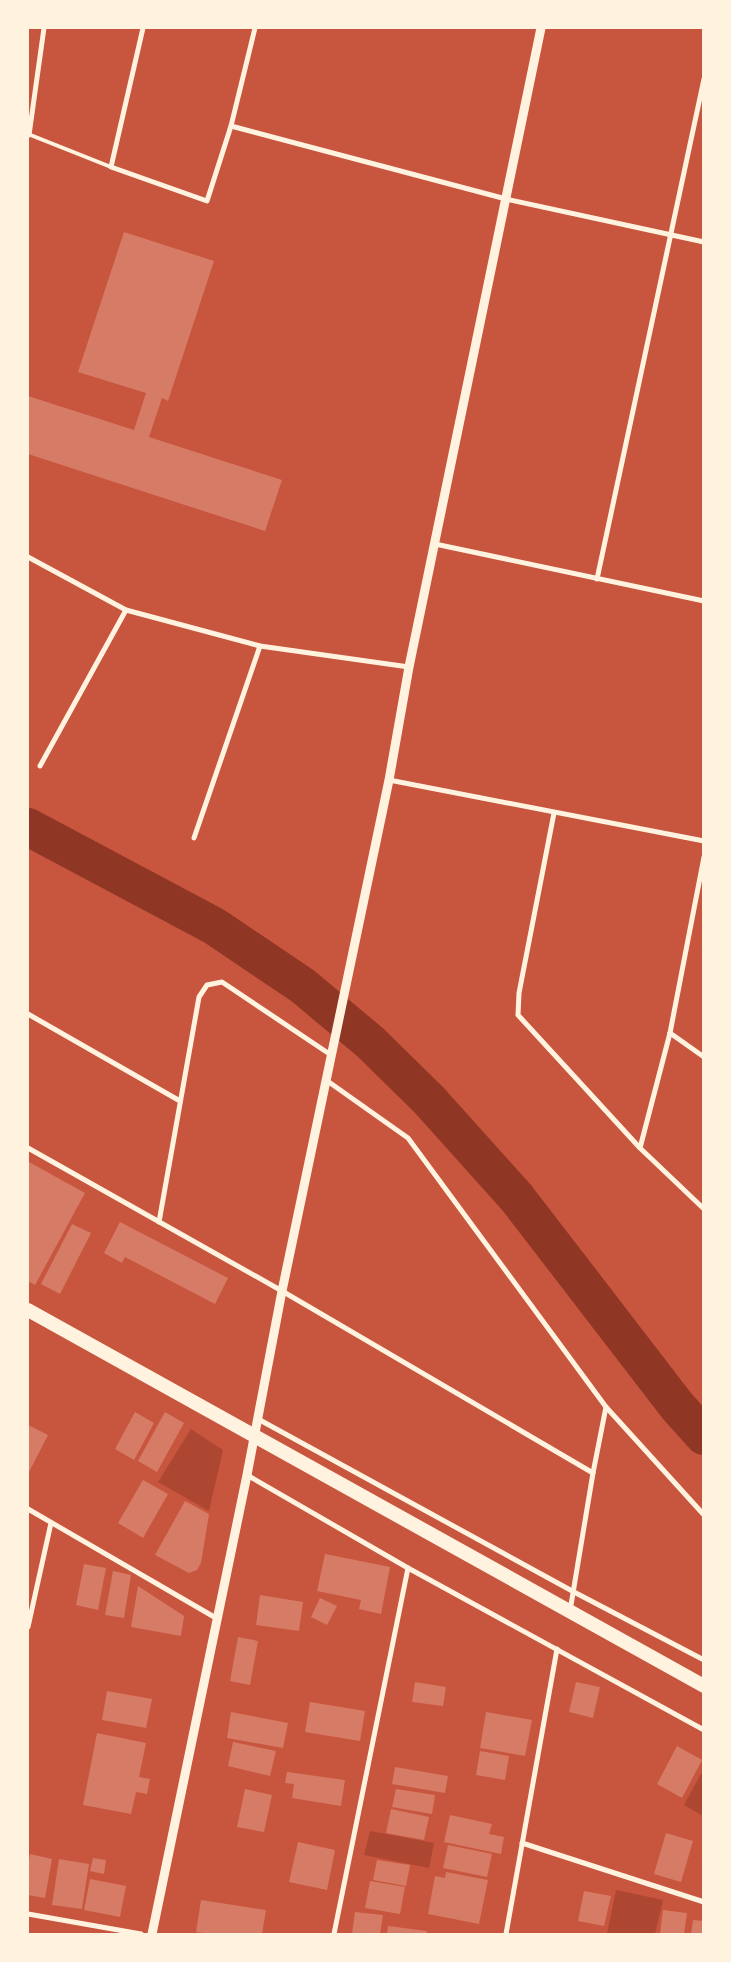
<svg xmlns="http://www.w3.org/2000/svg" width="731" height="1962" font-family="Arial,sans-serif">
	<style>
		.green { fill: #ae4732 }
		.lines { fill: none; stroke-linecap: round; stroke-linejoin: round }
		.river { stroke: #8f3625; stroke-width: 38 }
		.building { fill: #d67c66 }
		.service { stroke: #fff3e0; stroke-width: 4 }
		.minor { stroke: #fff3e0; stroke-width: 5 }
		.tertiary { stroke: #fff3e0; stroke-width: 9 }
		.trunk { stroke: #fff3e0; stroke-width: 14 }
	</style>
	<rect width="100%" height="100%" fill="#c8553d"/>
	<g class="green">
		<polygon points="191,1429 223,1450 209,1511 158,1482"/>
		<polygon points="703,1770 703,1816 684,1805"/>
		<polygon points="370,1831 434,1843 429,1868 364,1855"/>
		<polygon points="616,1890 663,1900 655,1934 607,1934"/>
	</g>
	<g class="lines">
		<polyline class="river" points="28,827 214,926 303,986 371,1043 429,1100 517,1198 677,1406 704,1436"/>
	</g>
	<g class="building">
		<polygon points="124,232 214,261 168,401 162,398 149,437 282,480 265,531 28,454 28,396 134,430 146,393 78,372"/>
		<polygon points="29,1162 85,1193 35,1285 28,1281 28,1165"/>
		<polygon points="120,1222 228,1278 215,1304 125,1257 122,1263 104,1253"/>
		<polygon points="72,1224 91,1233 60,1294 41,1284"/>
		<polygon points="135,1412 154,1423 134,1460 115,1449"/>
		<polygon points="165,1412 184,1423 157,1472 138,1461"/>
		<polygon points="28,1425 48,1435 28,1474"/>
		<polygon points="143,1480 168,1494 143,1538 118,1523"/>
		<polygon points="185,1501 209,1514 201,1563 197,1570 189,1573 155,1555"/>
		<polygon points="325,1554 390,1567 381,1614 359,1609 361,1600 317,1591"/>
		<polygon points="84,1564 106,1568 98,1610 76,1605"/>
		<polygon points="113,1571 131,1575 124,1618 105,1615"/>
		<polygon points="138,1586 184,1616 181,1636 131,1627"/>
		<polygon points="260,1595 303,1602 299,1631 256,1625"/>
		<polygon points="320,1598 337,1606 327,1625 311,1617"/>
		<polygon points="238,1637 258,1641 250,1685 230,1681"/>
		<polygon points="415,1682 446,1687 443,1706 412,1702"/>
		<polygon points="576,1682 600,1687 593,1718 569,1712"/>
		<polygon points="107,1691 152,1699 146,1728 102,1720"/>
		<polygon points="310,1702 365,1711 360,1741 305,1732"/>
		<polygon points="231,1712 288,1723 283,1748 227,1738"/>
		<polygon points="486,1712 532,1720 525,1756 480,1748"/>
		<polygon points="97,1733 146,1743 139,1777 150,1779 147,1794 136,1792 131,1814 83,1805"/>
		<polygon points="233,1742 276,1751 270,1776 228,1766"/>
		<polygon points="677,1746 702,1760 682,1798 657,1784"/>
		<polygon points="480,1751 509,1756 505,1780 476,1775"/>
		<polygon points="395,1767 448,1776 445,1793 392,1784"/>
		<polygon points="287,1772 345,1780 341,1806 292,1798 294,1784 285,1783"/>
		<polygon points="245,1789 272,1795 264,1832 237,1827"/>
		<polygon points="396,1789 435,1795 432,1814 392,1807"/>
		<polygon points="391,1809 429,1817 424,1840 386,1833"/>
		<polygon points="450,1815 492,1824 489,1834 504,1837 501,1854 444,1842"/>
		<polygon points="666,1833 693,1841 681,1882 654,1874"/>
		<polygon points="298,1842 335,1850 327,1890 289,1882"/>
		<polygon points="448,1845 492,1854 487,1877 443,1868"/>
		<polygon points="30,1854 52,1859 45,1898 28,1895 28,1865"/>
		<polygon points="93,1858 106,1860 104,1874 90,1871"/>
		<polygon points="59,1859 89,1864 82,1909 52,1905"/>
		<polygon points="377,1860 410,1865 406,1886 373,1880"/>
		<polygon points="446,1872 488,1880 479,1924 428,1914 435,1876 445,1878"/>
		<polygon points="90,1879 126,1886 120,1917 84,1910"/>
		<polygon points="370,1881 405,1887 400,1914 365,1908"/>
		<polygon points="584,1891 611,1896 604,1926 578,1921"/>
		<polygon points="201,1900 266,1910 262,1934 212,1934 196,1932"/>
		<polygon points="663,1910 687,1913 684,1934 660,1934"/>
		<polygon points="355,1912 383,1915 380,1934 352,1934"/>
		<polygon points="693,1920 704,1921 704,1934 691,1934"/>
		<polygon points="388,1926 427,1931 426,1934 387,1934"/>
	</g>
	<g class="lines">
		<polyline class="service" points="28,134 111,167"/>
		<g class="minor">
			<polyline points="143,28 111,167 207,201 231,126"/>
			<polyline points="255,28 231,126 506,199 704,242"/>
			<polyline points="29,135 44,28"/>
			<polyline points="435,544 704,601"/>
			<polyline points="28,557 126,610 260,646 409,667"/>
			<polyline points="597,579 704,79"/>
			<polyline points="40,766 126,610"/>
			<polyline points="389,780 704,841"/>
			<polyline points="554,813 519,993 518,1015 640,1148 704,1209"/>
			<polyline points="194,838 260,646"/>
			<polyline points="28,1014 180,1101"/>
			<polyline points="670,1033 704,1057"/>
			<polyline points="326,1080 408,1138 606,1407 704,1515"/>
			<polyline points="28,1148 282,1291 593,1473"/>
			<polyline points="640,1148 670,1033 704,857"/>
			<polyline points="159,1222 199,997 207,985 222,982 331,1055"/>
			<polyline points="258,1419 574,1592 704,1660"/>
			<polyline points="247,1475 408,1568 704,1730"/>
			<polyline points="28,1509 216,1618"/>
			<polyline points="570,1611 593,1473 606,1407"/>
			<polyline points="28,1627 51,1523"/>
			<polyline points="522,1843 704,1902"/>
			<polyline points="28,1914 141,1934"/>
			<polyline points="334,1934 408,1568"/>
			<polyline points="506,1934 557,1649"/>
		</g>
		<polyline class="tertiary" points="152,1934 247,1475 282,1291 389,780 409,667 541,28"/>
		<polyline class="trunk" points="28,1310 704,1686"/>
	</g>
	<rect width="731" height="1962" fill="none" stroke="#fff3e0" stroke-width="58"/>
</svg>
